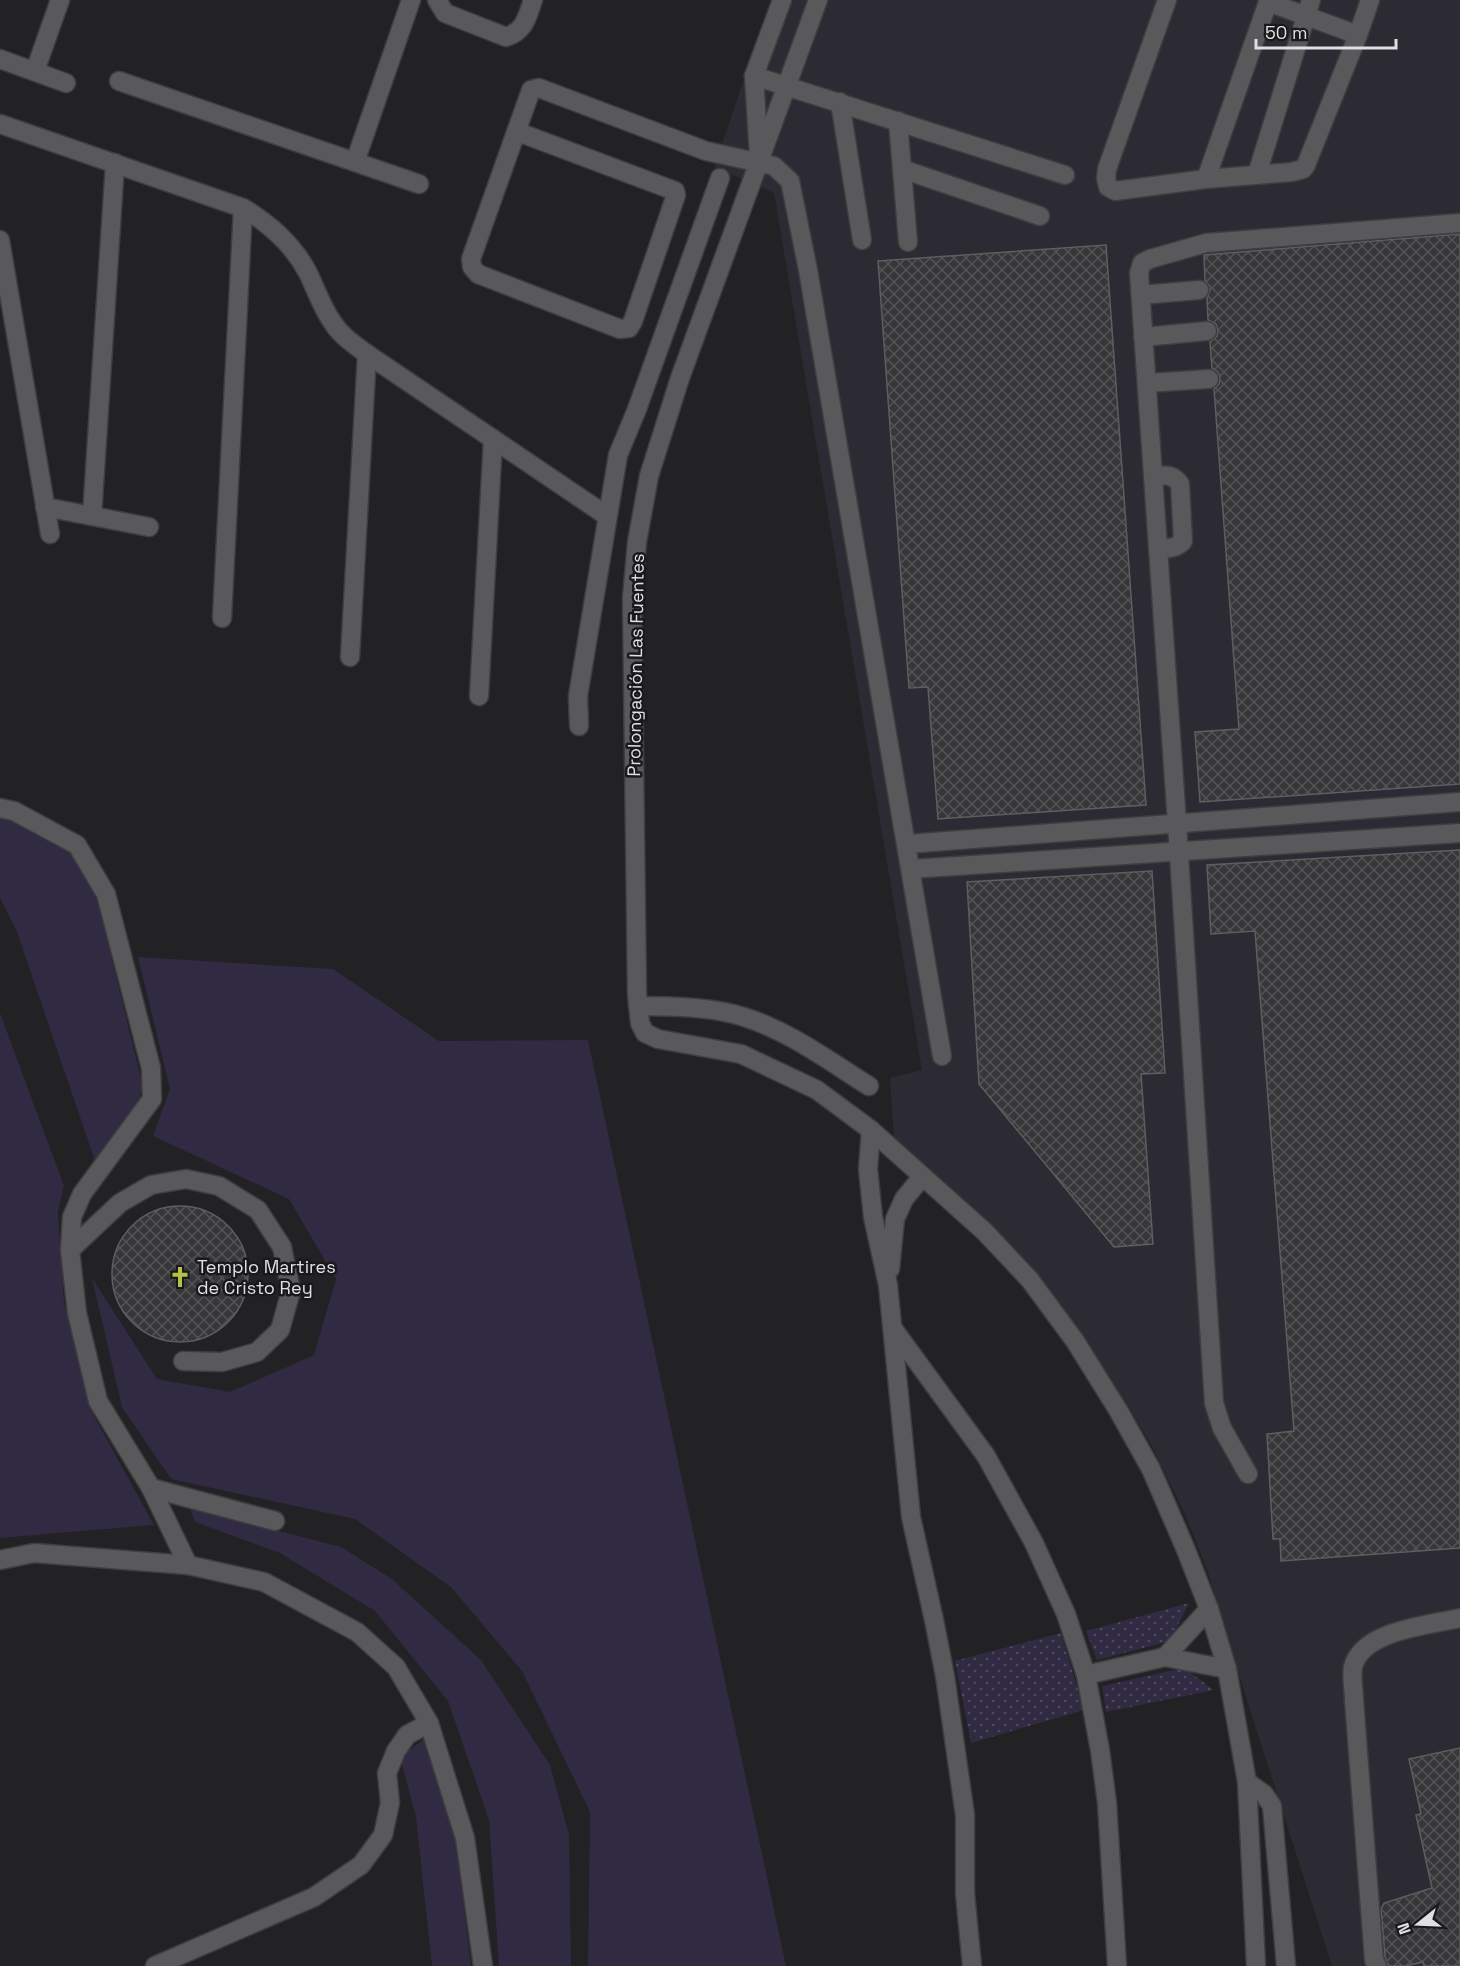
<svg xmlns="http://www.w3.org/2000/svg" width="1460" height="1966" font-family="'Space Grotesk',sans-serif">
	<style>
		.built { fill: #2c2b33 }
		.grass { fill: #302b42 }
		.park { fill: url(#park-dots) }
		.building { fill: url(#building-cross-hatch); stroke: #5e5e61; stroke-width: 1.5 }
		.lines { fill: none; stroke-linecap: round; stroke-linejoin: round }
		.minor-casing { stroke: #3e3e40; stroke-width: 21 }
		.minor { stroke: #59585b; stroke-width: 18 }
		.labels { text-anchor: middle; stroke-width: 5; stroke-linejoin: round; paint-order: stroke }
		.street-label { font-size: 18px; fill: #e0e0e2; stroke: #19181b }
		.poi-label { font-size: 18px; fill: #e0e0e2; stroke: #19181b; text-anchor: start }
	</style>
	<defs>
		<pattern id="park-dots" width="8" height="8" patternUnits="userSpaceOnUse" patternTransform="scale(1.5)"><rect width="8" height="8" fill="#302b42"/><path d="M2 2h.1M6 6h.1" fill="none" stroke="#4e495d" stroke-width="1.8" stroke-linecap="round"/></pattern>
		<pattern id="building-cross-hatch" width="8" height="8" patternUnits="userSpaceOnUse" patternTransform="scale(1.5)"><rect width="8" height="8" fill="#373639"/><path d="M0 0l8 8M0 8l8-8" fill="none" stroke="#545355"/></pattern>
	</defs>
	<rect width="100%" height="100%" fill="#222124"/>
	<polygon class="built" points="771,0 1460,0 1460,1966 1332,1966 1229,1644 1208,1572 1185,1514 1151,1444 1080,1330 1040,1280 991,1224 894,1138 890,1078 922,1070 774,193 714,167"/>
	<g class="grass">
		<polygon points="0,816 13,819 74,855 95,891 142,1082 139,1105 95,1161 17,932 0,898"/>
		<polygon points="138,957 333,969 439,1041 588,1040 786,1966 588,1966 590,1812 522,1671 451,1587 355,1519 171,1479 122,1407 92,1278 157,1379 230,1392 314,1355 336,1279 289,1199 153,1136 170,1089"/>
		<polygon points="0,1013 64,1186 58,1212 64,1302 94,1416 154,1525 0,1538"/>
		<polygon points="190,1508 341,1547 392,1579 481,1660 550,1765 569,1835 571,1966 499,1966 489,1820 448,1701 375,1611 280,1553 195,1522"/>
		<polygon points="426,1738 456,1841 471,1966 432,1966 416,1817 400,1757"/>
	</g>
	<g class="park">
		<polygon points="1189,1603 1170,1641 1097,1660 1086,1631"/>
		<polygon points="1061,1633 1084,1710 971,1743 955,1661"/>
		<polygon points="1184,1668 1214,1690 1106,1712 1102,1686"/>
	</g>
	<g class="building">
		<polygon points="1460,234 1460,784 1200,802 1195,732 1239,729 1214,389 1219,384 1220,378 1218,372 1212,368 1210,342 1217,336 1218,331 1216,324 1208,320 1207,298 1210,290 1205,281 1204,255"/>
		<polygon points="1106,245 1146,805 938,819 928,687 909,688 878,261"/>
		<polygon points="1460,850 1460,1548 1281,1561 1280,1539 1273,1539 1267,1434 1294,1431 1255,931 1211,934 1207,865"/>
		<polygon points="1152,871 1165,1073 1141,1074 1153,1244 1114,1247 979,1084 967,882"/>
		<circle cx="180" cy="1274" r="68"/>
		<polygon points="1460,1748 1460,1966 1424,1966 1423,1962 1406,1966 1388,1966 1385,1957 1381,1909 1384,1903 1432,1888 1416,1815 1421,1814 1409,1759"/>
	</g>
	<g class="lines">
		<defs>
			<g id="minor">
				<path d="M437 0 445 13 506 37C525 31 527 17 533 0"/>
				<polyline points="818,0 680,378 649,476 637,542 632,598 637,994 640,1023 645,1033 658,1039 741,1054 817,1090 871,1130 985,1232 1030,1280 1075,1341 1118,1410 1151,1469 1186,1550 1209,1609 1227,1669 1247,1782 1256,1966"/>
				<polyline points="1167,0 1107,169 1106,178 1108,187 1115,191 1206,179 1292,172 1303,169 1306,165 1358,35 1268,2 1268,0"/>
				<polyline points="1358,35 1370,0"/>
				<polyline points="0,59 66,83"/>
				<polyline points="35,71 60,0"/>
				<polyline points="754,76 1065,175"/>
				<polyline points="119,81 419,184"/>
				<polyline points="840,102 862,240"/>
				<polyline points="898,121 908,242"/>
				<path d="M0 124 243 208C270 224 293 244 308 273 316 289 322 308 333 323 341 336 355 345 367 354L607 516"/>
				<polyline points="518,132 675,191 676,195 633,321 629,328 620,329 478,274 472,267 471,259 531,90 539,88 706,151 774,166 790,181 808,270 942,1056"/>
				<polyline points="759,156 754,76 782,0"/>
				<polyline points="355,162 411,0"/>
				<polyline points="902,169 1040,216"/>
				<polyline points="1257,174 1311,0"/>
				<polyline points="1206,179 1268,2"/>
				<polyline points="0,240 50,534"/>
				<polyline points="1141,295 1199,290"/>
				<polyline points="1143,337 1207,331"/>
				<polyline points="1147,383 1209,379"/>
				<path d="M1154 476C1166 475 1173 474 1180 484L1183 541C1176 549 1168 548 1158 549"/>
				<polyline points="45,507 149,527"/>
				<polyline points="92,516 115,163"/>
				<polyline points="222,618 243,208"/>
				<polyline points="350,657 367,354"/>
				<polyline points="479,696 493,439"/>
				<polyline points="579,726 578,696 618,455 637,409 720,178"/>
				<polyline points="0,808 14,811 77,845 106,894 151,1068 152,1099 82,1194 72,1217 70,1250 77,1313 98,1401 151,1488 275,1521"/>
				<polyline points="907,844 1460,802"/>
				<polyline points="911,869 1460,833"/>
				<path d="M638 1006C673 1007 710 1006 744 1017 789 1031 829 1061 869 1086"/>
				<polyline points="871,1130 868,1169 873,1217 888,1285 911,1517 934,1620 945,1676 965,1815 965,1893 972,1966"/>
				<polyline points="70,1250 120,1203 151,1185 186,1179 219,1186 258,1210 282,1247 291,1291 280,1330 257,1352 222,1362 183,1361"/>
				<polyline points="890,1269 895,1219 904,1199 922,1177"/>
				<polyline points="894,1330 986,1456 1034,1543 1066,1614 1086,1675 1100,1750 1107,1803 1117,1966"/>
				<polyline points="1248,1474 1222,1428 1214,1403 1177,823 1139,273 1142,263 1150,259 1206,243 1460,223"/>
				<polyline points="151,1488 188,1565"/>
				<polyline points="0,1560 34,1553 188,1565 264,1582 357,1632 396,1667 429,1723 465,1838 483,1966"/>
				<polyline points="1165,1657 1227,1669"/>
				<polyline points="1086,1675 1165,1657 1209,1609"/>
				<polyline points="1247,1782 1264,1794 1272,1806 1286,1966"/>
				<polyline points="155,1966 314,1897 361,1865 383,1835 390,1803 387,1773 396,1751 407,1735 429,1723"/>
				<path d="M1377 1966 1374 1960 1354 1700C1354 1690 1351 1676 1353 1667 1362 1630 1430 1625 1460 1618"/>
			</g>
		</defs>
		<use href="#minor" class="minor-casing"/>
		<use href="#minor" class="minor"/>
	</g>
	<defs>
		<symbol id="church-bare" viewBox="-9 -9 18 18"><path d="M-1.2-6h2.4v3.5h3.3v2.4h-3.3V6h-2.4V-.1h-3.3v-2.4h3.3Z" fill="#b7c148" stroke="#19181b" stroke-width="2.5" paint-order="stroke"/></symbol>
	</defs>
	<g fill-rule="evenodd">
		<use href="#church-bare" x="165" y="1262" width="30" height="30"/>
	</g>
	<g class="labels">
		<g class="street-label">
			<text transform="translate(636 665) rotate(-89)" y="6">Prolongación Las Fuentes</text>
		</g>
		<g class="poi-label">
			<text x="197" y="1273">Templo Martires<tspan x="197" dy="21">de Cristo Rey</tspan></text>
		</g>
	</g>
	<g transform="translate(1418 1924) rotate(252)" stroke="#19181b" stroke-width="4.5" paint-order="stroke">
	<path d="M0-4.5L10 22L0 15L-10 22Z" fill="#e0e0e2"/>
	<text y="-9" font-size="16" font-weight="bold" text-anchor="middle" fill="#e0e0e2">N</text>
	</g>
	<path d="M1256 39v9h140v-9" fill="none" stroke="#e0e0e2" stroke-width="3"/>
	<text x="1265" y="39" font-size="18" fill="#e0e0e2" stroke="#19181b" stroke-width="4.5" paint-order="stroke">50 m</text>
</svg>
